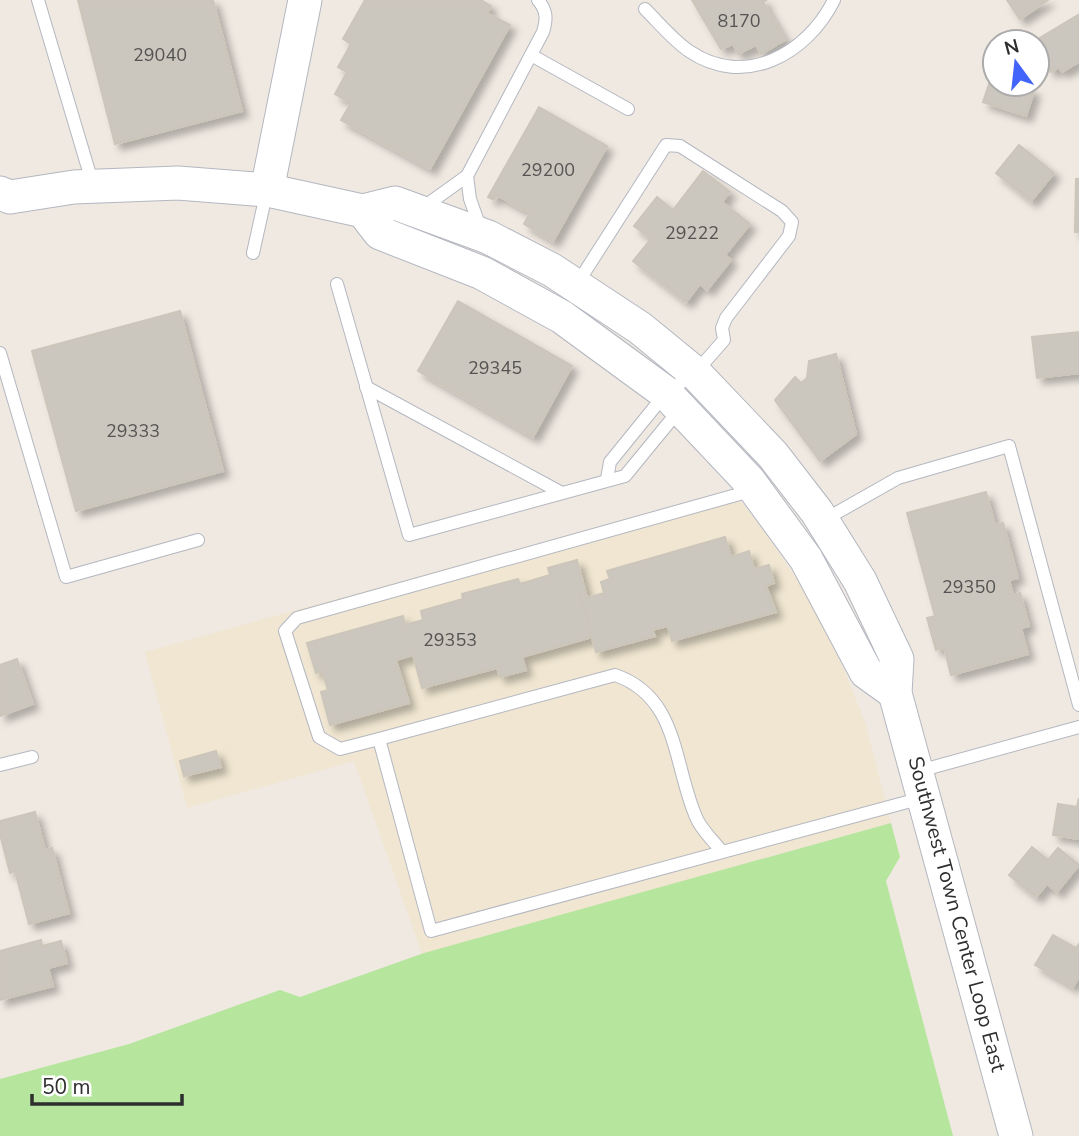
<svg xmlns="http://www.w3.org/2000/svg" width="1079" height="1136" font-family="'Nunito Sans',sans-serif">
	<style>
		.education { fill: #f0e6d1 }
		.green { fill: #b6e59e }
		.building { fill: #cbc7bf; stroke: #cbc5ba; stroke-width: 2; filter: url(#shadow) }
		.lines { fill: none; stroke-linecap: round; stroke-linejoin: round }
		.service-casing { stroke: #b4b7c1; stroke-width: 14 }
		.secondary-casing { stroke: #b4b7c1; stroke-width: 35 }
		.service { stroke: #fff; stroke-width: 12 }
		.secondary { stroke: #fff; stroke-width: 33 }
		.labels { text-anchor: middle; stroke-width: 5; stroke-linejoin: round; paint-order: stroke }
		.number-label { font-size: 18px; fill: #555452 }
		.street-label { font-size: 21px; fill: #2e2e2e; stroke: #fff }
	</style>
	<defs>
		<filter id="shadow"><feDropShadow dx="6" dy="6" stdDeviation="3.5" flood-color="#0004"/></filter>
	</defs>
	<rect width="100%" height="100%" fill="#efe9e1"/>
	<polygon class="education" points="731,490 760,525 823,618 865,722 891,823 422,954 354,761 187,808 145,652"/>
	<polygon class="green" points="891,823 900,857 886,881 953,1136 0,1136 0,1079 129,1044 280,990 300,997 424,953"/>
	<g class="building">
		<polygon points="78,0 213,0 242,111 115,144"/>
		<polygon points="365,0 481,0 491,6 487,13 510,25 430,169 341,120 351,103 335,94 347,72 338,67 351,44 343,39"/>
		<polygon points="692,0 767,0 763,2 785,40 761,54 756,45 738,54 733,44 721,49"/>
		<polygon points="1007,0 1048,0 1020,19"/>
		<polygon points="1078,15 1079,62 1062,72 1059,67 1051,72 1043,58 1037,62 1037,42 1033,42"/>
		<polygon points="995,66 995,84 1019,84 1034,91 1026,116 983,102"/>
		<polygon points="539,107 607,146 553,241 524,224 530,213 497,195 494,200 488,197"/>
		<polygon points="1019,145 1054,173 1031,201 996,173"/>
		<polygon points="703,171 730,192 722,202 750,224 725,255 731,260 707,290 700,284 686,302 633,261 651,239 634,226 657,197 673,210"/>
		<polygon points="1076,179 1079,179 1079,232 1075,232"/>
		<polygon points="458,301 572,366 533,437 418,371"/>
		<polygon points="180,311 223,471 76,511 32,351"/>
		<polygon points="1079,332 1079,373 1037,378 1032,337"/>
		<polygon points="836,354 856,434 820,461 775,400 795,377 801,383 807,378 809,361"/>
		<polygon points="986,492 995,525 1003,523 1018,578 1009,580 1013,595 1020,593 1029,626 1021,628 1028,654 951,675 944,647 936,650 927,618 935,616 907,513"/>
		<polygon points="725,537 731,557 749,551 754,569 769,565 774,583 766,586 776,612 672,641 668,626 652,630 655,636 596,652 580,595 586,594 587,598 604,593 601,582 610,579 607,571"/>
		<polygon points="577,560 586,594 580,595 592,637 522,657 526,670 500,677 497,668 422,688 413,655 396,660 409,703 330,725 321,692 328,690 322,671 316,673 307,643 403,616 405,625 423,620 421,611 463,599 462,594 518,579 520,584 550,575 548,568"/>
		<polygon points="17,659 33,704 0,716 0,665"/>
		<polygon points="216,751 221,767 184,776 180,761"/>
		<polygon points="1079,798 1079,839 1053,835 1058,804 1077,807"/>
		<polygon points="35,812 45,850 52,848 69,913 29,924 15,871 10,873 0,834 0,821"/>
		<polygon points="1032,847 1048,860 1058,848 1079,865 1057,892 1047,884 1036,897 1009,875"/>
		<polygon points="1053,935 1076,948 1079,944 1079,977 1073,987 1035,965"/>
		<polygon points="41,940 42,946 61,941 67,963 48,968 53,986 0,1000 0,951"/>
	</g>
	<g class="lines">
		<defs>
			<g id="service">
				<polyline points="38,0 93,185"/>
				<path d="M645 9C659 23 673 40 689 51 745 89 807 54 834 0"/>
				<polyline points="531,55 628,109"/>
				<polyline points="467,176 470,199 481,230"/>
				<path d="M421 209 467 176 543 32C547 19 547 11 538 0"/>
				<polyline points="253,253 267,190"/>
				<polyline points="337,284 409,535 625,476 680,409"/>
				<polyline points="577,284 666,145 680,146 782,211 792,222 789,236 726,318 722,328 724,340 695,373 666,393 610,462 607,479"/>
				<polyline points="0,353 66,577 198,540"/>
				<polyline points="366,387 560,492"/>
				<polyline points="824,520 898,478 1009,446 1079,705"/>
				<polyline points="379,739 340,749 319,737 285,631 297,618 754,490"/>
				<polyline points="0,765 32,757"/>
				<polyline points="919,771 1079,727"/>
				<path d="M722 852C714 841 701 830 696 817 673 764 679 697 615 675L379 739 431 931 922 798"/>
			</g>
			<g id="secondary">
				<polyline points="267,190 305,0"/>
				<polyline points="0,193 10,197 74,187 178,183 267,190 363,211 395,203 488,237 552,270 640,328 695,373 773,455 817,512 860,581 897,659 895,693 1016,1136"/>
				<polyline points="363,211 380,233 482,273 562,317 666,393 749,481 806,559 866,672 895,693"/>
			</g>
		</defs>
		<use href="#service" class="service-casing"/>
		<use href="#secondary" class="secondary-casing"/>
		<use href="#service" class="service"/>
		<use href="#secondary" class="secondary"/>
	</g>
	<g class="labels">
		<g class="number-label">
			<text x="739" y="27">8170</text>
			<text x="160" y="61">29040</text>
			<text x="548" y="176">29200</text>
			<text x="692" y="239">29222</text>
			<text x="495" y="374">29345</text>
			<text x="133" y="437">29333</text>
			<text x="969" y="593">29350</text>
			<text x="450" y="646">29353</text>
		</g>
		<g class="street-label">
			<text transform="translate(957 914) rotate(75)" y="7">Southwest Town Center Loop East</text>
		</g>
	</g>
	<g transform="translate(1016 63) rotate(345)"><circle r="33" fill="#ffffff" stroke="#ababab" stroke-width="2"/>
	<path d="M0-5L12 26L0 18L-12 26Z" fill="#4264fb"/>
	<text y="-10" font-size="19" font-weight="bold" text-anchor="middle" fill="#2e2e2e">N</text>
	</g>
	<path d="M32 1094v10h150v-10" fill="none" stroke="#2e2e2e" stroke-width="3.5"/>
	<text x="42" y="1094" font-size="21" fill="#2e2e2e" stroke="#ffffff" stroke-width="5" paint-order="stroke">50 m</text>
</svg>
